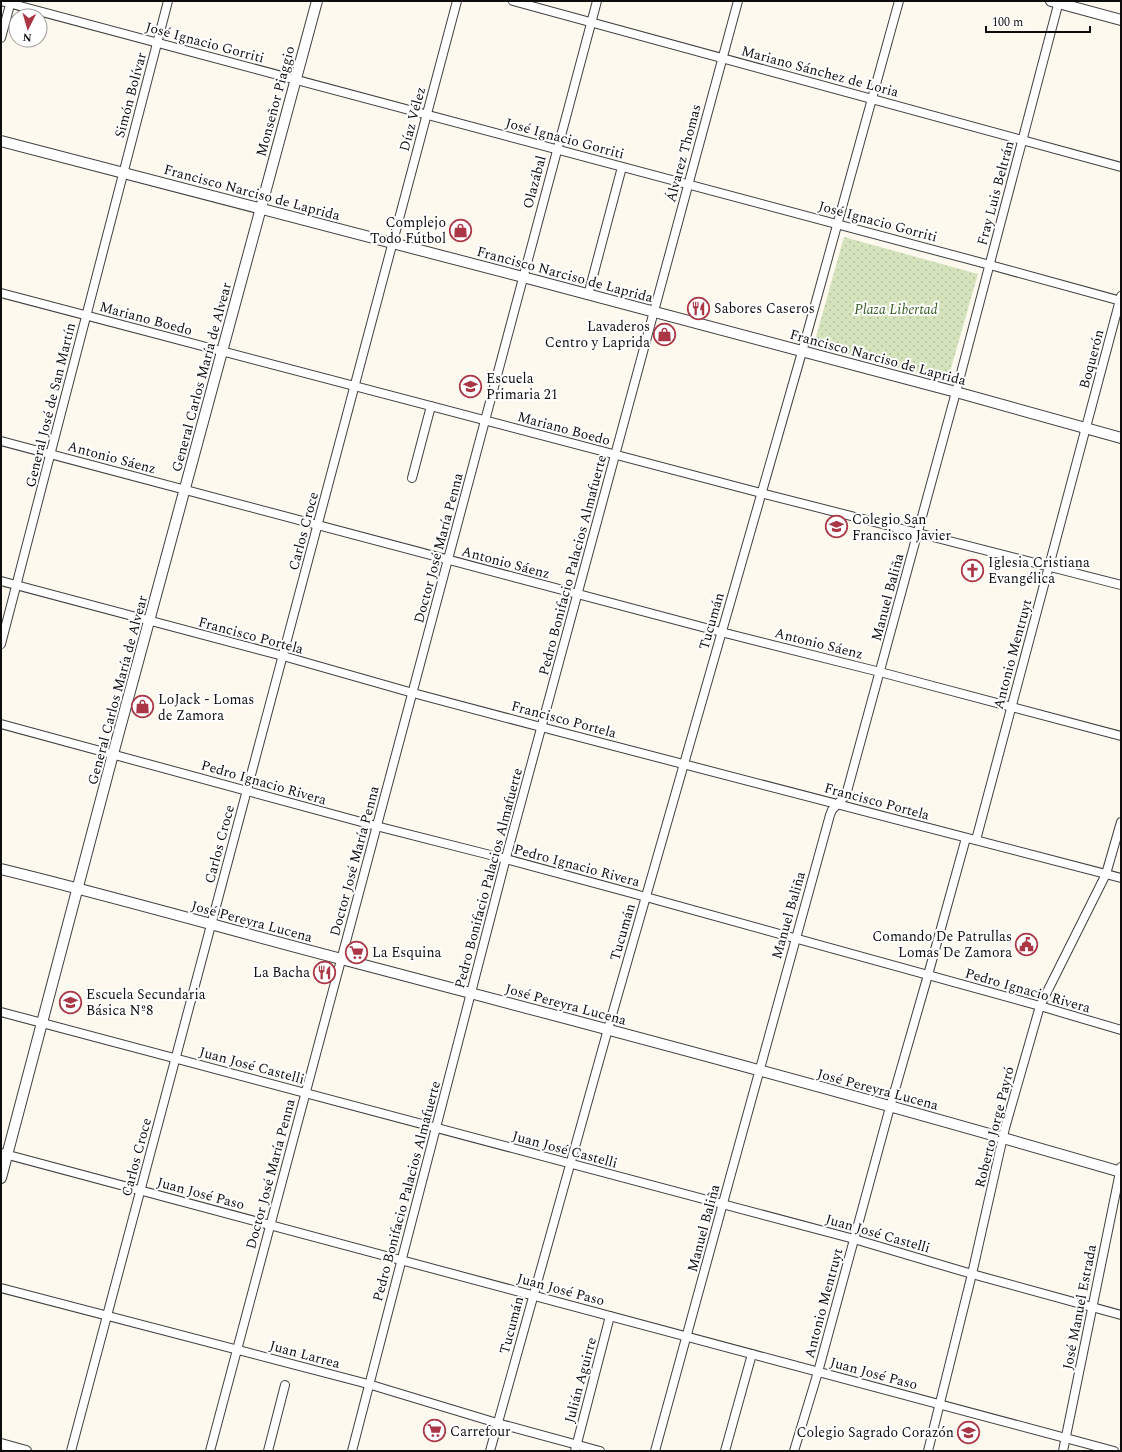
<svg xmlns="http://www.w3.org/2000/svg" width="1122" height="1452" font-family="Spectral,serif">
	<style>
		.park { fill: url(#park-dots) }
		.lines { fill: none; stroke-linecap: round; stroke-linejoin: round }
		.minor-casing { stroke: #404040; stroke-width: 10 }
		.tertiary-casing { stroke: #404040; stroke-width: 12 }
		.minor { stroke: #fff; stroke-width: 8 }
		.tertiary { stroke: #fff; stroke-width: 10 }
		.labels { text-anchor: middle; stroke-width: 4; stroke-linejoin: round; paint-order: stroke }
		.street-label { font-size: 14px; fill: #0d0d0d; stroke: #fff }
		.poi-label { font-size: 14px; fill: #0d0d0d; stroke: #fff; text-anchor: start }
		.park-label { font-size: 14px; font-style: italic; fill: #355c25; stroke: #fff }
	</style>
	<defs>
		<pattern id="park-dots" width="8" height="8" patternUnits="userSpaceOnUse"><rect width="8" height="8" fill="#d4e3bc"/><path d="M2 2h.1M6 6h.1" fill="none" stroke="#b5c2a0" stroke-width="1.8" stroke-linecap="round"/></pattern>
	</defs>
	<rect width="100%" height="100%" fill="#fdf9ee"/>
	<polygon class="park" points="844,237 978,274 947,382 814,344"/>
	<g class="lines">
		<defs>
			<g id="minor">
				<polyline points="1,1 990,265 1121,301"/>
				<polyline points="513,1 1121,167"/>
				<polyline points="1,38 11,1"/>
				<polyline points="1,293 761,493 1121,585"/>
				<polyline points="588,295 622,167"/>
				<polyline points="1,441 721,632 880,672 1121,736"/>
				<polyline points="412,478 431,406"/>
				<polyline points="1,581 283,656 413,693 541,727 1121,878"/>
				<polyline points="1,644 168,1"/>
				<polyline points="1,724 376,826 506,859 646,897 1040,1006 1121,1030"/>
				<polyline points="976,840 1121,296"/>
				<polyline points="1,1012 854,1239 972,1274 1121,1315"/>
				<polyline points="1,1153 1114,1451"/>
				<polyline points="1,1288 368,1384 497,1423 600,1451"/>
				<polyline points="71,1451 457,1"/>
				<polyline points="210,1451 597,1"/>
				<polyline points="268,1451 285,1385"/>
				<polyline points="352,1451 507,854 738,1"/>
				<polyline points="490,1451 608,1029 802,352 899,1"/>
				<polyline points="575,1451 610,1316"/>
				<path d="M655 1451C714 1239 770 1027 830 815L832 810 846 795 956 392 1059 1"/>
				<polyline points="725,1451 752,1354"/>
				<polyline points="794,1451 818,1372 890,1107 928,975 966,838"/>
				<polyline points="928,1451 972,1274 1005,1128 1040,1006 1106,874 1121,822"/>
				<polyline points="1063,1451 1121,1167"/>
			</g>
			<g id="tertiary">
				<polyline points="1051,1 1121,20"/>
				<polyline points="1,141 523,277 956,392 1121,438"/>
				<path d="M1 869C116 897 230 930 345 960 604 1028 864 1097 1121 1172"/>
				<polyline points="1,1178 113,754 317,1"/>
				<polyline points="1,1444 26,1451"/>
			</g>
		</defs>
		<use href="#minor" class="minor-casing"/>
		<use href="#tertiary" class="tertiary-casing"/>
		<use href="#minor" class="minor"/>
		<use href="#tertiary" class="tertiary"/>
	</g>
	<defs>
		<symbol id="shop-ring" viewBox="-11 -11 22 22"><circle r="9.5" fill="#fff" stroke="#ab3646" stroke-width="1.5"/><path d="M-5-2.5h2.3a2.7 3.5 0 0 1 5.4 0H5L5.5 6h-11ZM-1.5-2.5h3a1.5 2.3 0 0 0-3 0Z" fill="#ab3646"/></symbol>
		<symbol id="restaurant-ring" viewBox="-11 -11 22 22"><circle r="9.5" fill="#fff" stroke="#ab3646" stroke-width="1.5"/><path d="M-5-6h1v4h1v-4h1v4h1v-4h1v5L-1.5 .5V6h-2V.5L-5-1ZM5-6V6H3V1.5H1.5Q1.5-4 5-6Z" fill="#ab3646"/></symbol>
		<symbol id="school-ring" viewBox="-11 -11 22 22"><circle r="9.5" fill="#fff" stroke="#ab3646" stroke-width="1.5"/><path d="M0-5L7-2L0 1L-7-2ZM-4 1L0 2.5L4 1V4Q0 6-4 4Z" fill="#ab3646"/></symbol>
		<symbol id="church-ring" viewBox="-11 -11 22 22"><circle r="9.5" fill="#fff" stroke="#ab3646" stroke-width="1.5"/><path d="M-1.2-6h2.4v3.5h3.3v2.4h-3.3V6h-2.4V-.1h-3.3v-2.4h3.3Z" fill="#ab3646"/></symbol>
		<symbol id="civic-ring" viewBox="-11 -11 22 22"><circle r="9.5" fill="#fff" stroke="#ab3646" stroke-width="1.5"/><path d="M-.6-6.5H3V-4.5H.6V-3L4-1V1h2V6H-6V1h2V-1L-.6-3ZM-1.2 2.5V6h2.4V2.5Z" fill="#ab3646"/></symbol>
		<symbol id="supermarket-ring" viewBox="-11 -11 22 22"><circle r="9.5" fill="#fff" stroke="#ab3646" stroke-width="1.5"/><path d="M-6-5.5h2.5l.6 2H6L4.5 2H-2.5L-4.4-4H-6ZM-1.5 3.2a1.3 1.3 0 1 0 .1 0ZM3 3.2a1.3 1.3 0 1 0 .1 0Z" fill="#ab3646"/></symbol>
	</defs>
	<g fill-rule="evenodd">
		<use href="#shop-ring" x="448" y="218" width="25" height="25"/>
		<use href="#restaurant-ring" x="686" y="296" width="25" height="25"/>
		<use href="#shop-ring" x="652" y="322" width="25" height="25"/>
		<use href="#school-ring" x="458" y="374" width="25" height="25"/>
		<use href="#school-ring" x="824" y="514" width="25" height="25"/>
		<use href="#church-ring" x="960" y="558" width="25" height="25"/>
		<use href="#shop-ring" x="130" y="694" width="25" height="25"/>
		<use href="#civic-ring" x="1014" y="932" width="25" height="25"/>
		<use href="#supermarket-ring" x="344" y="940" width="25" height="25"/>
		<use href="#restaurant-ring" x="312" y="960" width="25" height="25"/>
		<use href="#school-ring" x="58" y="990" width="25" height="25"/>
		<use href="#supermarket-ring" x="422" y="1418" width="25" height="25"/>
		<use href="#school-ring" x="956" y="1420" width="25" height="25"/>
	</g>
	<g class="labels">
		<g class="street-label">
			<text transform="translate(205 42) rotate(15)" y="5">José Ignacio Gorriti</text>
			<text transform="translate(820 71) rotate(15)" y="5">Mariano Sánchez de Loria</text>
			<text transform="translate(130 95) rotate(-75)" y="5">Simón Bolívar</text>
			<text transform="translate(275 101) rotate(-75)" y="5">Monseñor Piaggio</text>
			<text transform="translate(412 119) rotate(-75)" y="5">Díaz Vélez</text>
			<text transform="translate(565 138) rotate(15)" y="5">José Ignacio Gorriti</text>
			<text transform="translate(683 153) rotate(-75)" y="5">Álvarez Thomas</text>
			<text transform="translate(534 182) rotate(-75)" y="5">Olazábal</text>
			<text transform="translate(252 192) rotate(15)" y="5">Francisco Narciso de Laprida</text>
			<text transform="translate(995 193) rotate(-75)" y="5">Fray Luis Beltrán</text>
			<text transform="translate(878 221) rotate(15)" y="5">José Ignacio Gorriti</text>
			<text transform="translate(565 274) rotate(15)" y="5">Francisco Narciso de Laprida</text>
			<text transform="translate(146 318) rotate(15)" y="5">Mariano Boedo</text>
			<text transform="translate(878 357) rotate(15)" y="5">Francisco Narciso de Laprida</text>
			<text transform="translate(1091 359) rotate(-75)" y="5">Boquerón</text>
			<text transform="translate(201 377) rotate(-75)" y="5">General Carlos María de Alvear</text>
			<text transform="translate(50 405) rotate(-76)" y="5">General José de San Martín</text>
			<text transform="translate(564 428) rotate(15)" y="5">Mariano Boedo</text>
			<text transform="translate(112 457) rotate(15)" y="5">Antonio Sáenz</text>
			<text transform="translate(303 531) rotate(-75)" y="5">Carlos Croce</text>
			<text transform="translate(438 548) rotate(-75)" y="5">Doctor José María Penna</text>
			<text transform="translate(506 562) rotate(15)" y="5">Antonio Sáenz</text>
			<text transform="translate(572 565) rotate(-75)" y="5">Pedro Bonifacio Palacios Almafuerte</text>
			<text transform="translate(887 597) rotate(-75)" y="5">Manuel Baliña</text>
			<text transform="translate(711 621) rotate(-74)" y="5">Tucumán</text>
			<text transform="translate(251 635) rotate(15)" y="5">Francisco Portela</text>
			<text transform="translate(819 643) rotate(14)" y="5">Antonio Sáenz</text>
			<text transform="translate(1012 654) rotate(-75)" y="5">Antonio Mentruyt</text>
			<text transform="translate(117 690) rotate(-75)" y="5">General Carlos María de Alvear</text>
			<text transform="translate(564 719) rotate(15)" y="5">Francisco Portela</text>
			<text transform="translate(264 782) rotate(16)" y="5">Pedro Ignacio Rivera</text>
			<text transform="translate(877 801) rotate(15)" y="5">Francisco Portela</text>
			<text transform="translate(219 844) rotate(-75)" y="5">Carlos Croce</text>
			<text transform="translate(354 861) rotate(-75)" y="5">Doctor José María Penna</text>
			<text transform="translate(577 865) rotate(15)" y="5">Pedro Ignacio Rivera</text>
			<text transform="translate(488 878) rotate(-75)" y="5">Pedro Bonifacio Palacios Almafuerte</text>
			<text transform="translate(788 915) rotate(-74)" y="5">Manuel Baliña</text>
			<text transform="translate(252 921) rotate(15)" y="5">José Pereyra Lucena</text>
			<text transform="translate(622 932) rotate(-74)" y="5">Tucumán</text>
			<text transform="translate(1028 990) rotate(16)" y="5">Pedro Ignacio Rivera</text>
			<text transform="translate(566 1004) rotate(15)" y="5">José Pereyra Lucena</text>
			<text transform="translate(252 1065) rotate(15)" y="5">Juan José Castelli</text>
			<text transform="translate(878 1089) rotate(15)" y="5">José Pereyra Lucena</text>
			<text transform="translate(994 1127) rotate(-76)" y="5">Roberto Jorge Payró</text>
			<text transform="translate(565 1149) rotate(15)" y="5">Juan José Castelli</text>
			<text transform="translate(136 1157) rotate(-75)" y="5">Carlos Croce</text>
			<text transform="translate(270 1174) rotate(-75)" y="5">Doctor José María Penna</text>
			<text transform="translate(406 1191) rotate(-75)" y="5">Pedro Bonifacio Palacios Almafuerte</text>
			<text transform="translate(201 1193) rotate(15)" y="5">Juan José Paso</text>
			<text transform="translate(703 1228) rotate(-75)" y="5">Manuel Baliña</text>
			<text transform="translate(878 1233) rotate(16)" y="5">Juan José Castelli</text>
			<text transform="translate(561 1289) rotate(15)" y="5">Juan José Paso</text>
			<text transform="translate(823 1303) rotate(-75)" y="5">Antonio Mentruyt</text>
			<text transform="translate(1079 1307) rotate(-79)" y="5">José Manuel Estrada</text>
			<text transform="translate(511 1325) rotate(-75)" y="5">Tucumán</text>
			<text transform="translate(305 1354) rotate(15)" y="5">Juan Larrea</text>
			<text transform="translate(874 1373) rotate(15)" y="5">Juan José Paso</text>
			<text transform="translate(580 1380) rotate(-75)" y="5">Julián Aguirre</text>
		</g>
		<g class="poi-label">
			<text x="446" y="227" text-anchor="end">Complejo<tspan x="446" dy="16">Todo Fútbol</tspan></text>
			<text x="714" y="313">Sabores Caseros</text>
			<text x="650" y="331" text-anchor="end">Lavaderos<tspan x="650" dy="16">Centro y Laprida</tspan></text>
			<text x="486" y="383">Escuela<tspan x="486" dy="16">Primaria 21</tspan></text>
			<text x="852" y="524">Colegio San<tspan x="852" dy="16">Francisco Javier</tspan></text>
			<text x="988" y="567">Iglesia Cristiana<tspan x="988" dy="16">Evangélica</tspan></text>
			<text x="158" y="704">LoJack - Lomas<tspan x="158" dy="16">de Zamora</tspan></text>
			<text x="1012" y="941" text-anchor="end">Comando De Patrullas<tspan x="1012" dy="16">Lomas De Zamora</tspan></text>
			<text x="372" y="957">La Esquina</text>
			<text x="310" y="977" text-anchor="end">La Bacha</text>
			<text x="86" y="999">Escuela Secundaria<tspan x="86" dy="16">Básica Nº8</tspan></text>
			<text x="450" y="1436">Carrefour</text>
			<text x="954" y="1437" text-anchor="end">Colegio Sagrado Corazón</text>
		</g>
		<g class="park-label">
			<text x="896" y="314">Plaza Libertad</text>
		</g>
	</g>
	<rect width="1122" height="1452" fill="none" stroke="#0d0d0d" stroke-width="4"/>
	<g transform="translate(28 28) rotate(185)"><circle r="19" fill="#ffffff" stroke="#9e9e9e"/>
	<path d="M0-3L7 15L0 10L-7 15Z" fill="#ab3646"/>
	<text y="-6" font-size="11" font-weight="bold" text-anchor="middle" fill="#0d0d0d">N</text>
	</g>
	<path d="M986 26v6h104v-6" fill="none" stroke="#0d0d0d" stroke-width="2"/>
	<text x="992" y="26" font-size="12" fill="#0d0d0d" stroke="#ffffff" stroke-width="3" paint-order="stroke">100 m</text>
</svg>
